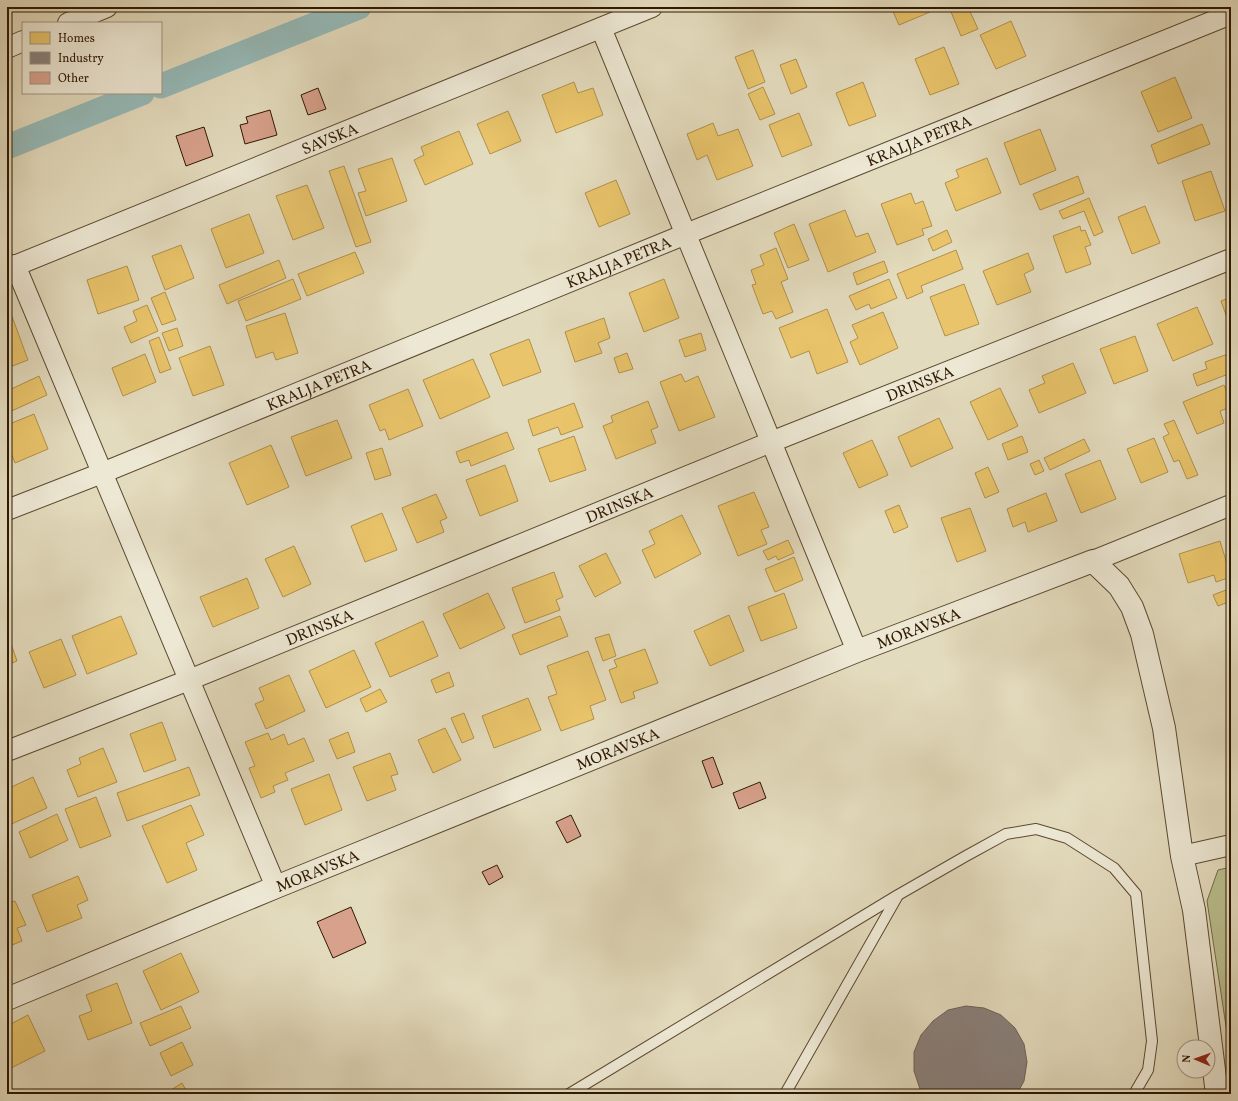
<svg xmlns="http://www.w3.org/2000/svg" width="1238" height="1101" font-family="Vollkorn,serif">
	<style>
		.green { fill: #b9be8d; stroke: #746b48 }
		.homes { fill: #e9c46a; stroke: #b1904b }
		.industry { fill: #8a817c; stroke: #6f6257 }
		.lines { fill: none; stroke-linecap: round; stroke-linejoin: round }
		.canal { stroke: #96bab8; stroke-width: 25 }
		.building { fill: #d8a18c; stroke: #2f1802 }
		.service-casing { stroke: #5c4931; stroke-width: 12 }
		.minor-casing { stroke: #5c4931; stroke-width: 22 }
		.tertiary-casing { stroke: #5c4931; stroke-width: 24 }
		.service { stroke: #ede8d4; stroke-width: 10 }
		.minor { stroke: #ede8d4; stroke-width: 20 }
		.tertiary { stroke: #ede8d4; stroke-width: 22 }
		.labels { text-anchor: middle; stroke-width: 4; stroke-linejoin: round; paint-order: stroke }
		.street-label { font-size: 16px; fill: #2f1802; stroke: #ede8d4 }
	</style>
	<rect width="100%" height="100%" fill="#e3dbbd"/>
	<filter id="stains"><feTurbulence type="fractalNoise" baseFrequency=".005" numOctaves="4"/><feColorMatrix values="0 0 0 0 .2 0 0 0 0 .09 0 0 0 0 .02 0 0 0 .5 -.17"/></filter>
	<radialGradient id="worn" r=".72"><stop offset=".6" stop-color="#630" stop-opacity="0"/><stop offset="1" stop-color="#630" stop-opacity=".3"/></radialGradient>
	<polygon class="green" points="1231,867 1231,1059 1207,901 1218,870"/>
	<g class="homes">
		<polygon points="891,7 928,7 930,12 899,25"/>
		<polygon points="949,7 968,7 978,29 961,36"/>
		<polygon points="1011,21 1026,56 996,69 980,35"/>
		<polygon points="944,47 959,84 930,95 915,59"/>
		<polygon points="753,50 765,82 748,89 735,57"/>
		<polygon points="796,59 807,87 791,94 780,65"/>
		<polygon points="1175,77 1192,118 1158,132 1141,92"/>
		<polygon points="574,82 578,93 593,88 603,115 556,133 542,95"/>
		<polygon points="863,82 876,116 849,126 836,93"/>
		<polygon points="763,87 775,114 760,120 748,94"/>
		<polygon points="508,111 521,141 490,154 477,124"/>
		<polygon points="799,113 812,145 782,157 769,125"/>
		<polygon points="713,123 718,136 738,129 753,166 717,180 707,155 697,160 687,134"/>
		<polygon points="1202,124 1210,144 1158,164 1151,145"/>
		<polygon points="1040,129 1056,170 1020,185 1004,143"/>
		<polygon points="459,131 473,164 425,185 414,160 424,155 421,147"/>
		<polygon points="392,158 407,201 366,216 358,193 366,191 358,169"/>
		<polygon points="987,158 1001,193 956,211 945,183 959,177 956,170"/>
		<polygon points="344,166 371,242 356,247 329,171"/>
		<polygon points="1211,171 1225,211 1195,221 1182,181"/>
		<polygon points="1078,176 1084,193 1040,210 1033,194"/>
		<polygon points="616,180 630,214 599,227 585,193"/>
		<polygon points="307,185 324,228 293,240 276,196"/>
		<polygon points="911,193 915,204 923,201 932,226 922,229 924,235 897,245 881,204"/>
		<polygon points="1089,198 1103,232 1094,236 1084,211 1063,219 1059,211"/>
		<polygon points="1145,206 1160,243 1132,254 1118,217"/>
		<polygon points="845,210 856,237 868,233 876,252 828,272 809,224"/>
		<polygon points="249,214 264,253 226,268 211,229"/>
		<polygon points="794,224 809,260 788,268 774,233"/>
		<polygon points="1080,226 1081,231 1085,230 1091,245 1085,247 1091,264 1066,273 1053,236"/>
		<polygon points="947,230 952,242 933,251 928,239"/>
		<polygon points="181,245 194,278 165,290 152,256"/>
		<polygon points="776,248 788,279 781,282 793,312 776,319 772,311 763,314 752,285 756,284 751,270 764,265 760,255"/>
		<polygon points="956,250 963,269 921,286 923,292 907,299 897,274"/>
		<polygon points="355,252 364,273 307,296 298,274"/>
		<polygon points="1028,253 1034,269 1024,274 1031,292 997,305 983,271"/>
		<polygon points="279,260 286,278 227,304 219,285"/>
		<polygon points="884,261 888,272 857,285 853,273"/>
		<polygon points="127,266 139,300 98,314 87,280"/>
		<polygon points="293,279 301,299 246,321 238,301"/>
		<polygon points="664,279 679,318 644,332 629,293"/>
		<polygon points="889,279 897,298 871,309 869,304 856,310 849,296"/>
		<polygon points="964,284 979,324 945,336 930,297"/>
		<polygon points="165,292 176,320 162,325 151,298"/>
		<polygon points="1231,297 1231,329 1221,301"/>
		<polygon points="147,305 158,331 131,343 124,327 137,321 133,311"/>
		<polygon points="1197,307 1213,344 1173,361 1157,324"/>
		<polygon points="827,309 848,362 817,374 809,351 791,358 779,328"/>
		<polygon points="10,311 28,360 7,368 7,312"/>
		<polygon points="883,312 898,348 860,365 850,342 858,338 852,325"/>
		<polygon points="285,313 298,353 276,360 273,352 256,358 246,326"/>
		<polygon points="604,318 610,338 598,343 602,353 575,362 565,332"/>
		<polygon points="177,328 183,346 169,351 162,333"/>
		<polygon points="701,333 706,350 685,357 679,340"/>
		<polygon points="1135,336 1148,371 1114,384 1100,349"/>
		<polygon points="159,337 171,369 160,373 149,341"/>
		<polygon points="529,339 541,372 503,386 490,354"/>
		<polygon points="210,346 224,385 193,396 179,358"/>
		<polygon points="627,353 633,369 619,373 614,358"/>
		<polygon points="1231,353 1231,373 1197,386 1193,374 1207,369 1205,362"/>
		<polygon points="145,354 156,382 123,396 112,368"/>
		<polygon points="473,359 490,397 440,419 423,380"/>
		<polygon points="1073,363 1086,393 1039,413 1029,390 1045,383 1042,376"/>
		<polygon points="681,374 685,382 698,376 715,417 679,431 660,382"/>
		<polygon points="39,376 47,395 7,413 7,391"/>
		<polygon points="1224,385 1231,402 1231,407 1220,411 1224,423 1197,434 1183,402"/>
		<polygon points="1000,388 1018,426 988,440 970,402"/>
		<polygon points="408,389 423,426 389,440 385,429 380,431 369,405"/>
		<polygon points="648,401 658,427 651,430 656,443 616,459 603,426 613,422 611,416"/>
		<polygon points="574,403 583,427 561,435 558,427 533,436 528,420"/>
		<polygon points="34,414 48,449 15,463 7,443 7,425"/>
		<polygon points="939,418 953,448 911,467 898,437"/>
		<polygon points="337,420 352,458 306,476 291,437"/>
		<polygon points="1174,420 1198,475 1187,479 1179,460 1174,462 1163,437 1169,434 1164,424"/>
		<polygon points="507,432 514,449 471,466 469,460 460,463 456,452"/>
		<polygon points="574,436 586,470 550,482 538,449"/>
		<polygon points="1022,436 1028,452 1008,460 1002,444"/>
		<polygon points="1154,438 1168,472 1141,483 1127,449"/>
		<polygon points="1084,439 1090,451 1050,470 1044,458"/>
		<polygon points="872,440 888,475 859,488 843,453"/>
		<polygon points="271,445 289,487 247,505 229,463"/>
		<polygon points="382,448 391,475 375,480 366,453"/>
		<polygon points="1039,460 1044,471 1035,475 1030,464"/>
		<polygon points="1100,460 1116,499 1081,513 1065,474"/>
		<polygon points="505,465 518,501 480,516 466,480"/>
		<polygon points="988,467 999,492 985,498 975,473"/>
		<polygon points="754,492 769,527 761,530 767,544 738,556 718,506"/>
		<polygon points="1046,493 1057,521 1028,532 1025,522 1013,527 1007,509"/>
		<polygon points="436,494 447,518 440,521 444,532 417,543 402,508"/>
		<polygon points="899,505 908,527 894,533 885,511"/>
		<polygon points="970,508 986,551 957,562 941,518"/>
		<polygon points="382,513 397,550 365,562 351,526"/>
		<polygon points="682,515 701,554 655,578 642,550 655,544 649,531"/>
		<polygon points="788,540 794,553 778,560 776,556 768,560 763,551"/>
		<polygon points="1220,541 1231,577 1216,582 1214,575 1188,583 1179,554"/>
		<polygon points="294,546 311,584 283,597 265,559"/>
		<polygon points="606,553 621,583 595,597 579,566"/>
		<polygon points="794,557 803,580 775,592 765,569"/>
		<polygon points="554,572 563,597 556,600 560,610 525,623 512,588"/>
		<polygon points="247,578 259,608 213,627 200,597"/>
		<polygon points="1231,588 1231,601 1218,606 1213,595"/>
		<polygon points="488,593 505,628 460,649 443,614"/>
		<polygon points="784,593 797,628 761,641 748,607"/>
		<polygon points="729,615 744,651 710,666 694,631"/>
		<polygon points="121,616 137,654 87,674 72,636"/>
		<polygon points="560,616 568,636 520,655 512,635"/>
		<polygon points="423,621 438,656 390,677 375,643"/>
		<polygon points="609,634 616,656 603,661 595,638"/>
		<polygon points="9,638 17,661 7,665 7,639"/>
		<polygon points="61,639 76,675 44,688 29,652"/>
		<polygon points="645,649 658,683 633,692 635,698 621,703 609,670 617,667 614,660"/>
		<polygon points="354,650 371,687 326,708 309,671"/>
		<polygon points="588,651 606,700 590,706 594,719 561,731 548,697 557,694 547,666"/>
		<polygon points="449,672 454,686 436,693 431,680"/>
		<polygon points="289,675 305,711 266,729 255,704 264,700 259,688"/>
		<polygon points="380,689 387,702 366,712 360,699"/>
		<polygon points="528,698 541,730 494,748 482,716"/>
		<polygon points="464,713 474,738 462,743 451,718"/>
		<polygon points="162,722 176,760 144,772 130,734"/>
		<polygon points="445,728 461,760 433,773 418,740"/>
		<polygon points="348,732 355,752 337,759 329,740"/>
		<polygon points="268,733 271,740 284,734 288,745 304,738 314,761 285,773 288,780 273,786 275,792 261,798 249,768 255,766 245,742"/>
		<polygon points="103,748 117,782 78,797 67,770 81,764 79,758"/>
		<polygon points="390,753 398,774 391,776 396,790 367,801 353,767"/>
		<polygon points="189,767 200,795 127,821 117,793"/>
		<polygon points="329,774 342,810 305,825 291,789"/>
		<polygon points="33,777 47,808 7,826 7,789"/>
		<polygon points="96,797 111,836 80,848 65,809"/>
		<polygon points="191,805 204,835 186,843 197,870 167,883 142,826"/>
		<polygon points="57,814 68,840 30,858 19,832"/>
		<polygon points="78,876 88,900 77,905 82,918 47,932 32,895"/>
		<polygon points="15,901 26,925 17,928 22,941 7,947 7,904"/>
		<polygon points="181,953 199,992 161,1010 143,971"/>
		<polygon points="117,983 132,1023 88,1040 79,1016 92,1011 86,995"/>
		<polygon points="181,1006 191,1028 150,1046 140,1023"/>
		<polygon points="28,1015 45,1051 11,1068 7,1059 7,1026"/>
		<polygon points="182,1042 193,1065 171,1076 160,1053"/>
		<polygon points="182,1083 188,1094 173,1094 171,1090"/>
	</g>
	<polygon class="industry" points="966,1006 984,1008 1001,1015 1015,1028 1024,1044 1027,1062 1024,1081 1017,1094 923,1094 920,1089 914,1071 914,1052 921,1035 933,1021 948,1010"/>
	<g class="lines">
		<g class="canal">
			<polyline points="161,86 359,7"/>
			<polyline points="7,147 142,93"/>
		</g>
	</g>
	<g class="building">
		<polygon points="318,88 326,109 308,115 301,95"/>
		<polygon points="270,110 277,135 245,144 240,125 248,123 246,117"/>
		<polygon points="204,127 213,156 186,166 176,136"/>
		<polygon points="713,757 723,784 712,788 702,761"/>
		<polygon points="760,782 766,798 739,809 733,793"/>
		<polygon points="571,815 581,836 567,843 556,822"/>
		<polygon points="497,865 503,877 489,885 482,872"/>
		<polygon points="351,907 366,943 333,958 317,922"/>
	</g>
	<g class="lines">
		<defs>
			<g id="service">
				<polyline points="569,1094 898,895 966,856 1006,834 1036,829 1067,838 1114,868 1136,894 1152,1041 1148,1070 1134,1094"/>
				<polyline points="785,1094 897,897"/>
			</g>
			<g id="minor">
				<polyline points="68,23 107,7"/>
				<polyline points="601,28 857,651"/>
				<polyline points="7,48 23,41"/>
				<polyline points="15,265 276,887"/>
				<path id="s1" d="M7 269 652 7"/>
				<path id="s2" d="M7 510 102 473 686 234 1231 14"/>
				<polyline points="1093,561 1231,505"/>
				<path id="s3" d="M7 751 189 680 771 442 1231 259"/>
				<polyline points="1182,856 1231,845"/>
			</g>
			<g id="tertiary">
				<path id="s4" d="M7 999 276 887 857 651 1093 561 1119 586 1132 607 1142 634 1164 728 1182 856 1194 910 1217 1094"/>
			</g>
		</defs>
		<use href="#service" class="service-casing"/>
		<use href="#minor" class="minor-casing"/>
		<use href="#tertiary" class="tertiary-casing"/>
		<use href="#service" class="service"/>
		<use href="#minor" class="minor"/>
		<use href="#tertiary" class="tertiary"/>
	</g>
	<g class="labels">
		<g class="street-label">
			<text dy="6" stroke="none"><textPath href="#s1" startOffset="348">SAVSKA</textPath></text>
			<text dy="6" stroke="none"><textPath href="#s2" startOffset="984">KRALJA PETRA</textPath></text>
			<text dy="6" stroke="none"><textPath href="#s2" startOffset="660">KRALJA PETRA</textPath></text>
			<text dy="6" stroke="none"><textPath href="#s3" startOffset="984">DRINSKA</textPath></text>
			<text dy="6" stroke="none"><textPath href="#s2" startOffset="336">KRALJA PETRA</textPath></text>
			<text dy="6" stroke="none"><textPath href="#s3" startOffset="660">DRINSKA</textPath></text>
			<text dy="6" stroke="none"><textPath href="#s3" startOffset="336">DRINSKA</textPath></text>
			<text dy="6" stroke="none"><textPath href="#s4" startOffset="984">MORAVSKA</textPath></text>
			<text dy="6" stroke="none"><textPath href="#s4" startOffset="660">MORAVSKA</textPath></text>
			<text dy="6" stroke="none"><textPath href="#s4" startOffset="336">MORAVSKA</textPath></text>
		</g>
	</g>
	<rect width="1238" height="1101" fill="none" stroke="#e3dbbd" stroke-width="24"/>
	<rect x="8" y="8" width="1222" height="1085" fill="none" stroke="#2f1802" stroke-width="2"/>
	<rect x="12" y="12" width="1214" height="1077" fill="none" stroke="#2f1802"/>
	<rect x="22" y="22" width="140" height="72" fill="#ede8d4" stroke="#a19580"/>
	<rect x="30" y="32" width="20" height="12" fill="#e9c46a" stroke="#a19580"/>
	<text x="58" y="42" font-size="12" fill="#2f1802">Homes</text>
	<rect x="30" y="52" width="20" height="12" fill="#8a817c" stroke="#a19580"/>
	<text x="58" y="62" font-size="12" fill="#2f1802">Industry</text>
	<rect x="30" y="72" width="20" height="12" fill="#d8a18c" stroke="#a19580"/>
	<text x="58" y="82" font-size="12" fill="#2f1802">Other</text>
	<g transform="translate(1196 1059) rotate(272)"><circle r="19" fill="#ede8d4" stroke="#a19580"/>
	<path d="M0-3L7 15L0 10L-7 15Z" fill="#8f2418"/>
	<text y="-6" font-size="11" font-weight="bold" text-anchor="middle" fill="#2f1802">N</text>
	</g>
	<rect width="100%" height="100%" filter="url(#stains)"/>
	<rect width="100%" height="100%" fill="url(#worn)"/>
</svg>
